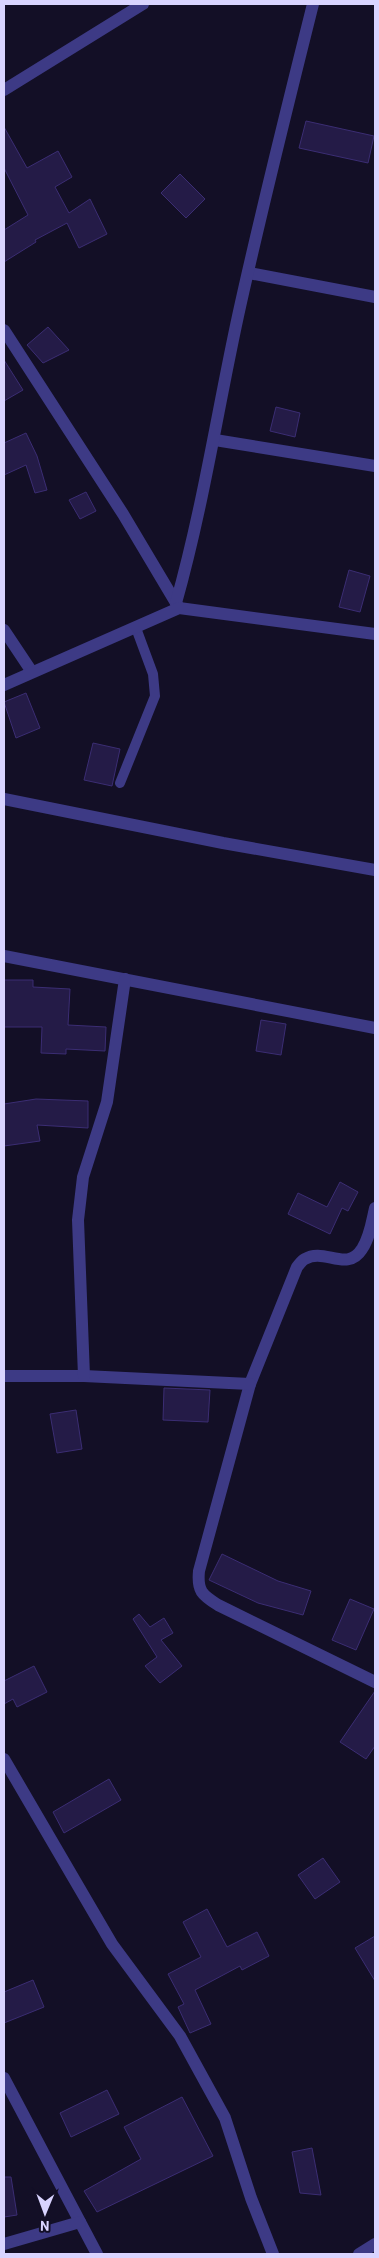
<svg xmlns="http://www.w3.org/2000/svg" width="379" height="2258" font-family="Barlow,sans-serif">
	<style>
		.building { fill: #241b47; stroke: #3b2d73 }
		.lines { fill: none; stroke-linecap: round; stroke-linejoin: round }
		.service { stroke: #3d3a85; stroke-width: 10 }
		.minor { stroke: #3d3a85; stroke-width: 12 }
	</style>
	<rect width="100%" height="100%" fill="#130f26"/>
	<g class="building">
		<polygon points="306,121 374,136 368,163 299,148"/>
		<polygon points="4,127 27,168 58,151 72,177 55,187 69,213 90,199 107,234 79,248 67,223 35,240 36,242 4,262 4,230 28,215 4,168"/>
		<polygon points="180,174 205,199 186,218 161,193"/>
		<polygon points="48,327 69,350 43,363 27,345"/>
		<polygon points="4,360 23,390 4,401"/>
		<polygon points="276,407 300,413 295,437 270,431"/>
		<polygon points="26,433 37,456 47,490 35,493 26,465 4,475 4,443"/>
		<polygon points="86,492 96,511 80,519 69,500"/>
		<polygon points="349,570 370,576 360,612 339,607"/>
		<polygon points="26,693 40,728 16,738 4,702"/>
		<polygon points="93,743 120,749 112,786 84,780"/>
		<polygon points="4,980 33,980 33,987 70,989 68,1025 106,1027 105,1051 66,1049 66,1054 41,1053 42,1027 4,1027"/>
		<polygon points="261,1020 286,1024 281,1055 256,1051"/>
		<polygon points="36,1099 88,1101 88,1128 37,1125 40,1141 4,1146 4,1104"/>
		<polygon points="340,1182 358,1192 348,1211 342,1208 330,1234 288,1214 298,1193 327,1207"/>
		<polygon points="164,1388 210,1390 208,1422 163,1420"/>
		<polygon points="76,1410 82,1449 57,1453 50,1414"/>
		<polygon points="222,1554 278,1581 311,1591 303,1615 258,1603 209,1580"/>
		<polygon points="350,1599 374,1609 356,1650 332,1640"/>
		<polygon points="139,1614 150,1627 164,1618 173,1633 161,1640 182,1666 160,1683 145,1666 157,1657 133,1619"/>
		<polygon points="34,1666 47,1692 17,1707 13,1699 4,1704 4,1681"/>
		<polygon points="375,1691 375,1746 366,1759 340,1742"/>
		<polygon points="109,1779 121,1800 64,1833 53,1812"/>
		<polygon points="323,1858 340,1882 315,1899 298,1875"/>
		<polygon points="207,1909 227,1947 257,1932 269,1956 242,1970 240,1966 195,1990 211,2024 190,2033 178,2007 184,2004 168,1974 201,1957 183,1922"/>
		<polygon points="375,1936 375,1981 355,1948"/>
		<polygon points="33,1980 44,2007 4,2023 4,1992"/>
		<polygon points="107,2090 119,2114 71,2137 60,2113"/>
		<polygon points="182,2097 213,2156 97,2212 84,2191 141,2159 124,2127"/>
		<polygon points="312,2148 321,2195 300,2193 292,2152"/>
		<polygon points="4,2177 11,2177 17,2215 4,2217"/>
	</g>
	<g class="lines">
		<polyline class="service" points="120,783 155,696 153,674 136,628"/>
		<g class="minor">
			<polyline points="4,90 143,4"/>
			<polyline points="249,273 375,297"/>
			<polyline points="4,330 123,514 179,608"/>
			<polyline points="215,440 375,466"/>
			<path d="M176 603C203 507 217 413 238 316 261 211 287 108 313 4"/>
			<polyline points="4,630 32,672"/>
			<polyline points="4,685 179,608 375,634"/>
			<polyline points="4,799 223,843 375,870"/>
			<polyline points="4,956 375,1028"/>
			<path d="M375 1208C372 1221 370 1237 362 1249 347 1273 324 1247 305 1259 302 1260 299 1265 297 1267L250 1384 199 1571C197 1591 202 1595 218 1605L375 1682"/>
			<polyline points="4,1376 84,1376 250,1384"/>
			<polyline points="84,1376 78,1220 83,1177 107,1102 125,979"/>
			<polyline points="4,1759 112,1944 180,2036 225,2118 251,2198 273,2254"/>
			<polyline points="4,2078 97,2254"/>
			<polyline points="4,2244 80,2222"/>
			<polyline points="359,2254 375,2244"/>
		</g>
	</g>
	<rect width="379" height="2258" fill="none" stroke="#d9d4ff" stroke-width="10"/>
	<g transform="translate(45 2213) rotate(181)" stroke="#130f26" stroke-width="4" paint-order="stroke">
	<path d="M0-4L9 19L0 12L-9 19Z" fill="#d9d4ff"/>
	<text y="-8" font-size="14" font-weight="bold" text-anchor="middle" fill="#d9d4ff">N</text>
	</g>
</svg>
